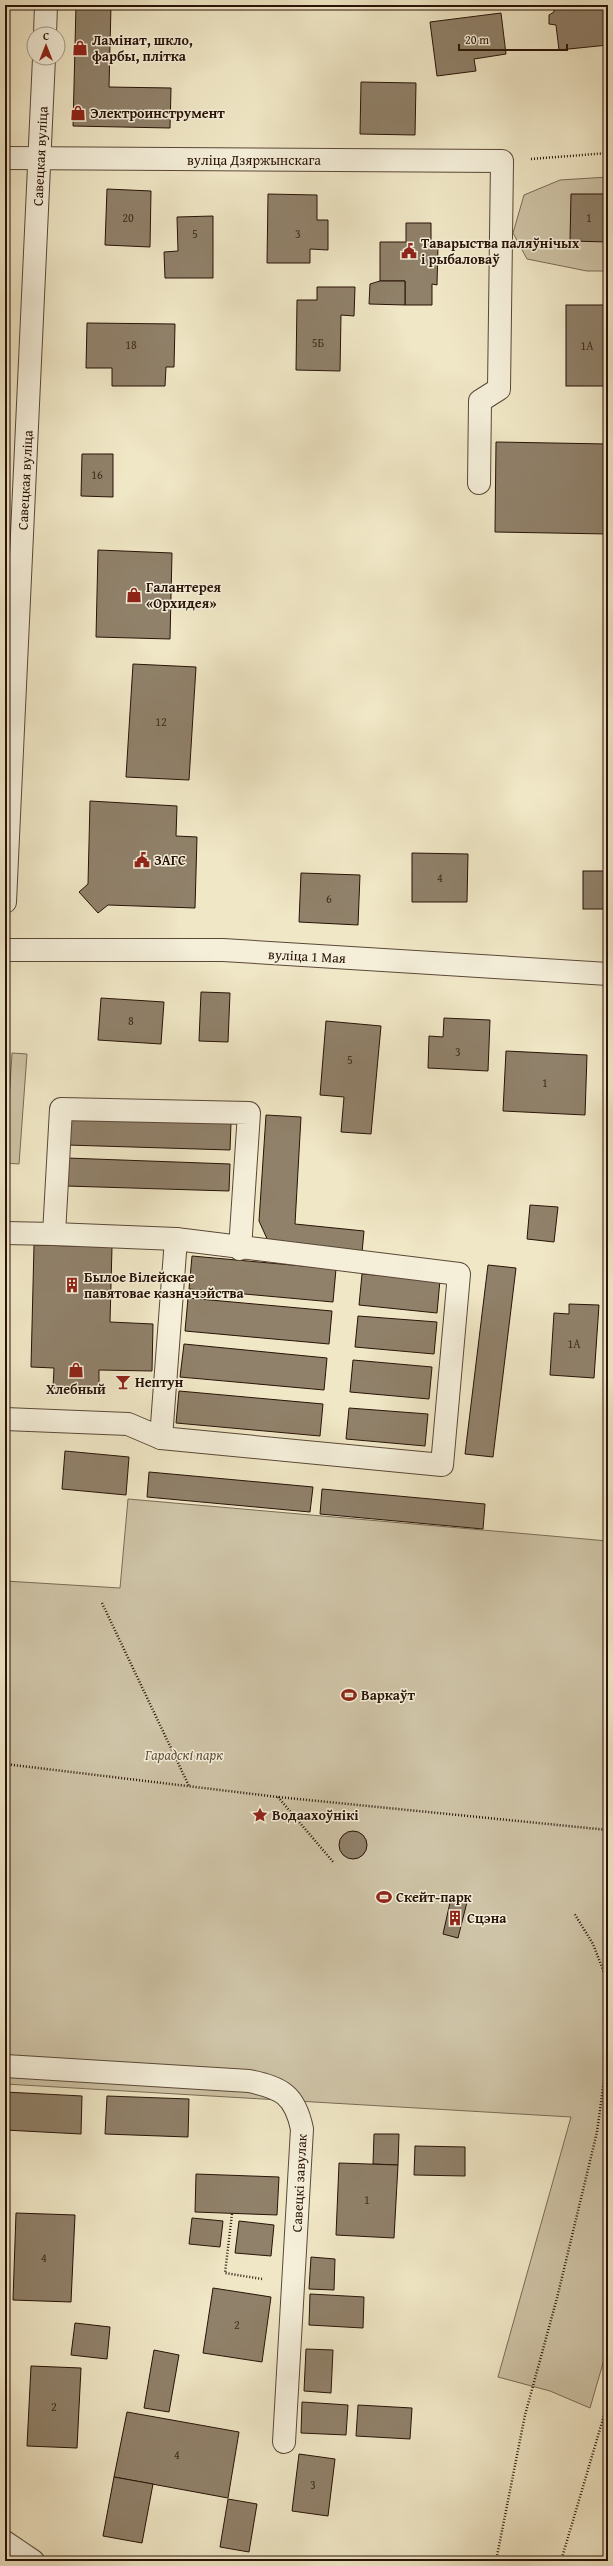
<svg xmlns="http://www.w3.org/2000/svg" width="613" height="2566" font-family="'Gentium Book Plus',serif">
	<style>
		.green { fill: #cec3a6; stroke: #7b6b56 }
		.building { fill: #90816a; stroke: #281307 }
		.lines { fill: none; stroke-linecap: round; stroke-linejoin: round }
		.minor-casing { stroke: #5a4837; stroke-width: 24 }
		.path { stroke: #281307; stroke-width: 2.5; stroke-dasharray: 1 2; stroke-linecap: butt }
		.minor { stroke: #f5efda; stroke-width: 22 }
		.labels { text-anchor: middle; stroke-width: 3; stroke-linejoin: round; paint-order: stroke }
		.number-label { font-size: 12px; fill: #422e20 }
		.poi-label { font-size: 14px; font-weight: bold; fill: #281307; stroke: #f5efda; text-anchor: start }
		.street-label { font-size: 14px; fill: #281307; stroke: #f5efda }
		.park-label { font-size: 14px; font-style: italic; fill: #62513f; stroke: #f5efda }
	</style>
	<rect width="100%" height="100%" fill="#f0e7c6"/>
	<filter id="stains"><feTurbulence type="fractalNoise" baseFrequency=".005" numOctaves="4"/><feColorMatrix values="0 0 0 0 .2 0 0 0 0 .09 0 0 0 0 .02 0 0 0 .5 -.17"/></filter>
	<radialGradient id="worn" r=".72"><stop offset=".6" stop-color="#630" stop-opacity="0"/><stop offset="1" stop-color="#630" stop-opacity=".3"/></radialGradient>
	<g class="green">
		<polygon points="608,177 608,271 587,271 527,259 513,233 524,195 560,180"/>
		<polygon points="12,1053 27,1054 19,1164 5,1163"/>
		<polygon points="128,1499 608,1541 608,2346 590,2408 550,2391 498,2377 571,2117 5,2084 5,1581 120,1588"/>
	</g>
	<g class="building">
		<polygon points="76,5 111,5 109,87 171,88 170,128 73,126"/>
		<polygon points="554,5 607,5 608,45 559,50 556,25 549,24 549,15 554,12"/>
		<polygon points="501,13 506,54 474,59 476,71 437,76 430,22"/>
		<polygon points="361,82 416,83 415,135 360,134"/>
		<polygon points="107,189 151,191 150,247 105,245"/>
		<polygon points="268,194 317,195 317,220 328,220 328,250 310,249 310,263 267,263"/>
		<polygon points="571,194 608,194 608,242 570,241"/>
		<polygon points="213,216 213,278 165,278 164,252 178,251 177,217"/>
		<polygon points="406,223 431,223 431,245 438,245 437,285 432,284 432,305 405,305 405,281 380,281 380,242 406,242"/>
		<polygon points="380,281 405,281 405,305 369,304 370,284"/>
		<polygon points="317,287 355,287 354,316 341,315 340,371 296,370 297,300 317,300"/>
		<rect x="566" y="305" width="42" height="81"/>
		<polygon points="87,323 175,324 174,367 166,367 165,386 112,386 112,368 86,368"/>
		<polygon points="496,442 608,444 608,534 495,532"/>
		<polygon points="82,454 113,454 113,497 81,496"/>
		<polygon points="98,550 172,553 170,639 96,637"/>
		<polygon points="133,664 196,667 189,780 126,777"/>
		<polygon points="90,801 177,806 176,836 197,837 195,908 108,905 98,913 79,892 88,884"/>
		<polygon points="412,853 468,854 467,902 412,902"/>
		<rect x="583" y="871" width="25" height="38"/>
		<polygon points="301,873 360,875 358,925 299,922"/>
		<polygon points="201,992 230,993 228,1042 199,1041"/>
		<polygon points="101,998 164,1002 161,1044 98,1040"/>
		<polygon points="444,1018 490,1020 488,1071 428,1068 429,1036 443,1037"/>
		<polygon points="326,1021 381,1026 371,1134 341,1132 344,1097 320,1095"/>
		<polygon points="506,1051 587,1055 585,1115 503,1111"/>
		<polygon points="266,1115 301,1117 295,1224 364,1231 362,1253 269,1243 259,1221"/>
		<polygon points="69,1117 231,1123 230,1150 67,1145"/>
		<polygon points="67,1158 230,1164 229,1191 66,1186"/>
		<polygon points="530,1205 558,1207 554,1242 527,1239"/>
		<polygon points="34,1245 112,1247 110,1322 153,1324 152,1371 99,1370 99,1389 53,1388 54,1368 31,1367"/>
		<polygon points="192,1256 336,1269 333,1302 189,1289"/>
		<polygon points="488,1265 516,1268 493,1457 465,1454"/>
		<polygon points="362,1274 440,1280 437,1313 359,1305"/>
		<polygon points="188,1298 332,1311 329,1344 185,1331"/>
		<polygon points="569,1304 599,1305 594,1378 550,1375 554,1313 569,1314"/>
		<polygon points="358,1316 437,1322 434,1354 355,1347"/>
		<polygon points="184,1344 327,1358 324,1390 180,1377"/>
		<polygon points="353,1360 432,1367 429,1399 350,1392"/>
		<polygon points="179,1391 323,1404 320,1436 176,1423"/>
		<polygon points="349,1408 428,1414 425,1446 346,1439"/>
		<polygon points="65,1451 129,1457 126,1495 62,1489"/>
		<polygon points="149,1472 313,1487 310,1512 147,1497"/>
		<polygon points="322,1489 485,1504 483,1529 320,1514"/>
		<circle cx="353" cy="1845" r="14"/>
		<polygon points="451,1898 467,1902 458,1938 443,1934"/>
		<polygon points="5,2092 82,2096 81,2134 5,2130"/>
		<polygon points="107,2096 189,2099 188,2137 105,2134"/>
		<polygon points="374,2134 399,2134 398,2165 373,2164"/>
		<polygon points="415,2146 465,2147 465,2176 414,2175"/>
		<polygon points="339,2163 398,2165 394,2238 336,2235"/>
		<polygon points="196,2174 279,2177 277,2215 195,2212"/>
		<polygon points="16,2213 75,2215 71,2302 13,2300"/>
		<polygon points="192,2218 223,2221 220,2247 189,2244"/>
		<polygon points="239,2221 274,2225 271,2256 235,2253"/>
		<polygon points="311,2257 335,2259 334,2290 309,2289"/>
		<polygon points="213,2288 271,2297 262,2362 203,2353"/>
		<polygon points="310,2294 364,2297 363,2328 309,2325"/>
		<polygon points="75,2323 110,2327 107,2359 71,2355"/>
		<polygon points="306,2349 333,2350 331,2393 304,2391"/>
		<polygon points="154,2350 179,2355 169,2412 144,2408"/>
		<polygon points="31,2366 81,2368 77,2448 27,2446"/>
		<polygon points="302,2402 348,2405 346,2435 301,2433"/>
		<polygon points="358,2405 412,2408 410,2439 356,2436"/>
		<polygon points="127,2412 239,2432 228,2498 114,2477"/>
		<polygon points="299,2454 335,2459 328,2516 292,2511"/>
		<polygon points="114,2477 153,2484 142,2543 103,2536"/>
		<polygon points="228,2499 257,2504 249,2552 220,2547"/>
	</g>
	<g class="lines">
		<defs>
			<g id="minor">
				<polyline points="45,34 46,5"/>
				<polyline points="5,158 502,161 499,389 480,401 479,483"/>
				<polyline points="5,902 44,58"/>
				<polyline points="5,950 223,950 608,974"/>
				<polyline points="5,1233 54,1234"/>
				<polyline points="5,1419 128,1424 161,1438 442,1465 459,1274 176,1239 54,1234 61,1109 249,1113 240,1249"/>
				<polyline points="161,1438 176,1239"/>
				<path d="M5 2066 249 2081C282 2088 295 2095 302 2129L284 2442"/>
				<polyline points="5,2542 33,2561"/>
			</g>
		</defs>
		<use href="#minor" class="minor-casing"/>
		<g class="path">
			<polyline points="531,159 608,153"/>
			<polyline points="102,1603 189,1786"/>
			<polyline points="5,1764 278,1797 608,1830"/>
			<polyline points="278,1797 334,1863"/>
			<polyline points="232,2214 225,2273 262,2279"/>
			<polyline points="496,2561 525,2415 557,2298 597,2132 607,2058 607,1980 593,1944 574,1913"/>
			<polyline points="561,2561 608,2402"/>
		</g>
		<use href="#minor" class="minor"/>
	</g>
	<defs>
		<symbol id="shop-bare" viewBox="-9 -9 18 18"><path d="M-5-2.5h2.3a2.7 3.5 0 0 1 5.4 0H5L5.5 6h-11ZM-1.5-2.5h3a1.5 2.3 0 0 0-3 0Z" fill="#8f2418" stroke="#f5efda" stroke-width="2.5" paint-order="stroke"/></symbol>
		<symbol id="civic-bare" viewBox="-9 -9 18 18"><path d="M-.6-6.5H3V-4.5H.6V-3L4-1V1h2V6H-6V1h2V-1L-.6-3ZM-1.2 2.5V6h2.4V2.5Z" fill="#8f2418" stroke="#f5efda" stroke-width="2.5" paint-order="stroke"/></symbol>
		<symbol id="building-bare" viewBox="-9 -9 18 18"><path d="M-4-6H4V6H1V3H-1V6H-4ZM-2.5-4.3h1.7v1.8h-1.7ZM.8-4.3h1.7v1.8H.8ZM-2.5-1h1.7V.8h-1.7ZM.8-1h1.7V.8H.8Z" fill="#8f2418" stroke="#f5efda" stroke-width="2.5" paint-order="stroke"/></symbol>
		<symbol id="bar-bare" viewBox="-9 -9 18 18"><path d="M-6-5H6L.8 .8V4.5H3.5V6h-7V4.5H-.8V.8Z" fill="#8f2418" stroke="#f5efda" stroke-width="2.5" paint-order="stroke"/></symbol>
		<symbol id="stadium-bare" viewBox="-9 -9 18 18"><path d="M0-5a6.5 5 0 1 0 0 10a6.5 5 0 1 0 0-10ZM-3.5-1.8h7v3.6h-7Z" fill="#8f2418" stroke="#f5efda" stroke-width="2.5" paint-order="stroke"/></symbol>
		<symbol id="sight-bare" viewBox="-9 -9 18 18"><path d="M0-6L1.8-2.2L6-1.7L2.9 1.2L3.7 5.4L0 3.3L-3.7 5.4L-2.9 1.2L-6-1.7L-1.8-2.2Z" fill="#8f2418" stroke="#f5efda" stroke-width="2.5" paint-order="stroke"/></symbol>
	</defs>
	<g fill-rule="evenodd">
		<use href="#shop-bare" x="69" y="37" width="22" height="22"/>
		<use href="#shop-bare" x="67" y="102" width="22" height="22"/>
		<use href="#civic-bare" x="398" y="240" width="22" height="22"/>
		<use href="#shop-bare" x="123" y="584" width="22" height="22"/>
		<use href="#civic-bare" x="131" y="849" width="22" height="22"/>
		<use href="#building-bare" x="61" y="1274" width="22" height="22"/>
		<use href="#shop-bare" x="65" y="1359" width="22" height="22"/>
		<use href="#bar-bare" x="112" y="1371" width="22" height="22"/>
		<use href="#stadium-bare" x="338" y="1684" width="22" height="22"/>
		<use href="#sight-bare" x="249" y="1804" width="22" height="22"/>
		<use href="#stadium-bare" x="373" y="1886" width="22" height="22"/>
		<use href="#building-bare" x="444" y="1907" width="22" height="22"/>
	</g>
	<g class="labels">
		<g class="number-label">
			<text x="128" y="222">20</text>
			<text x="589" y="222">1</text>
			<text x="195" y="238">5</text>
			<text x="298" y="238">3</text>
			<text x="318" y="347">5Б</text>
			<text x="131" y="349">18</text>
			<text x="587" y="350">1А</text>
			<text x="97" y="479">16</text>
			<text x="161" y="726">12</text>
			<text x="440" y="882">4</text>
			<text x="329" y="903">6</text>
			<text x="131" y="1025">8</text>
			<text x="458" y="1056">3</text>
			<text x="350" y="1064">5</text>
			<text x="545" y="1087">1</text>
			<text x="574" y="1348">1А</text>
			<text x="367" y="2204">1</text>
			<text x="44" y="2262">4</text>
			<text x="237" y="2329">2</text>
			<text x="54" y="2411">2</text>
			<text x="177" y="2459">4</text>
			<text x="313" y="2489">3</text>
		</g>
		<g class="poi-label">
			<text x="92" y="45">Ламінат, шкло,<tspan x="92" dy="16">фарбы, плітка</tspan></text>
			<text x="90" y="118">Электроинструмент</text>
			<text x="421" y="248">Таварыства паляўнічых<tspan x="421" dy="16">і рыбаловаў</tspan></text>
			<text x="146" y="592">Галантерея<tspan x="146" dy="16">«Орхидея»</tspan></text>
			<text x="154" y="865">ЗАГС</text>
			<text x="84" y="1282">Былое Вілейскае<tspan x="84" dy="16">павятовае казначэйства</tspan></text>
			<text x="135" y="1387">Нептун</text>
			<text x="76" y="1394" text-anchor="middle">Хлебный</text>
			<text x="361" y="1700">Варкаўт</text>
			<text x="272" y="1820">Водаахоўнікі</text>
			<text x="396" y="1902">Скейт-парк</text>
			<text x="467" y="1923">Сцэна</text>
		</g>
		<g class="street-label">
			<text transform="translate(40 156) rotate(-87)" y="5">Савецкая вуліца</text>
			<text x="254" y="165">вуліца Дзяржынскага</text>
			<text transform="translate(25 480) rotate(-87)" y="5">Савецкая вуліца</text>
			<text transform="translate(307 956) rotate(3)" y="5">вуліца 1 Мая</text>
			<text transform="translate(299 2183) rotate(-87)" y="5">Савецкі завулак</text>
		</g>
		<g class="park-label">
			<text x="184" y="1760">Гарадскі парк</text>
		</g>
	</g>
	<rect width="613" height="2566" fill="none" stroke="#f0e7c6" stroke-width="20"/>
	<rect x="6" y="6" width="601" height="2554" fill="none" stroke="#281307" stroke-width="2"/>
	<rect x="10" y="10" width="593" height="2546" fill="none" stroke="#281307"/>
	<g transform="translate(46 46)"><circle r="19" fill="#f5efda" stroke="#a39786"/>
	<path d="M0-3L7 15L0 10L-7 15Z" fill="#8f2418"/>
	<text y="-6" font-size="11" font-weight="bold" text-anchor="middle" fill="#281307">С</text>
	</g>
	<path d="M459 44v6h108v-6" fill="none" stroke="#281307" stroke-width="2"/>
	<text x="465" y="44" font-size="12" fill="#281307" stroke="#f5efda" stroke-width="3" paint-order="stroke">20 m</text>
	<rect width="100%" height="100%" filter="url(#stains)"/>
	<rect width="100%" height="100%" fill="url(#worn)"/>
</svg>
